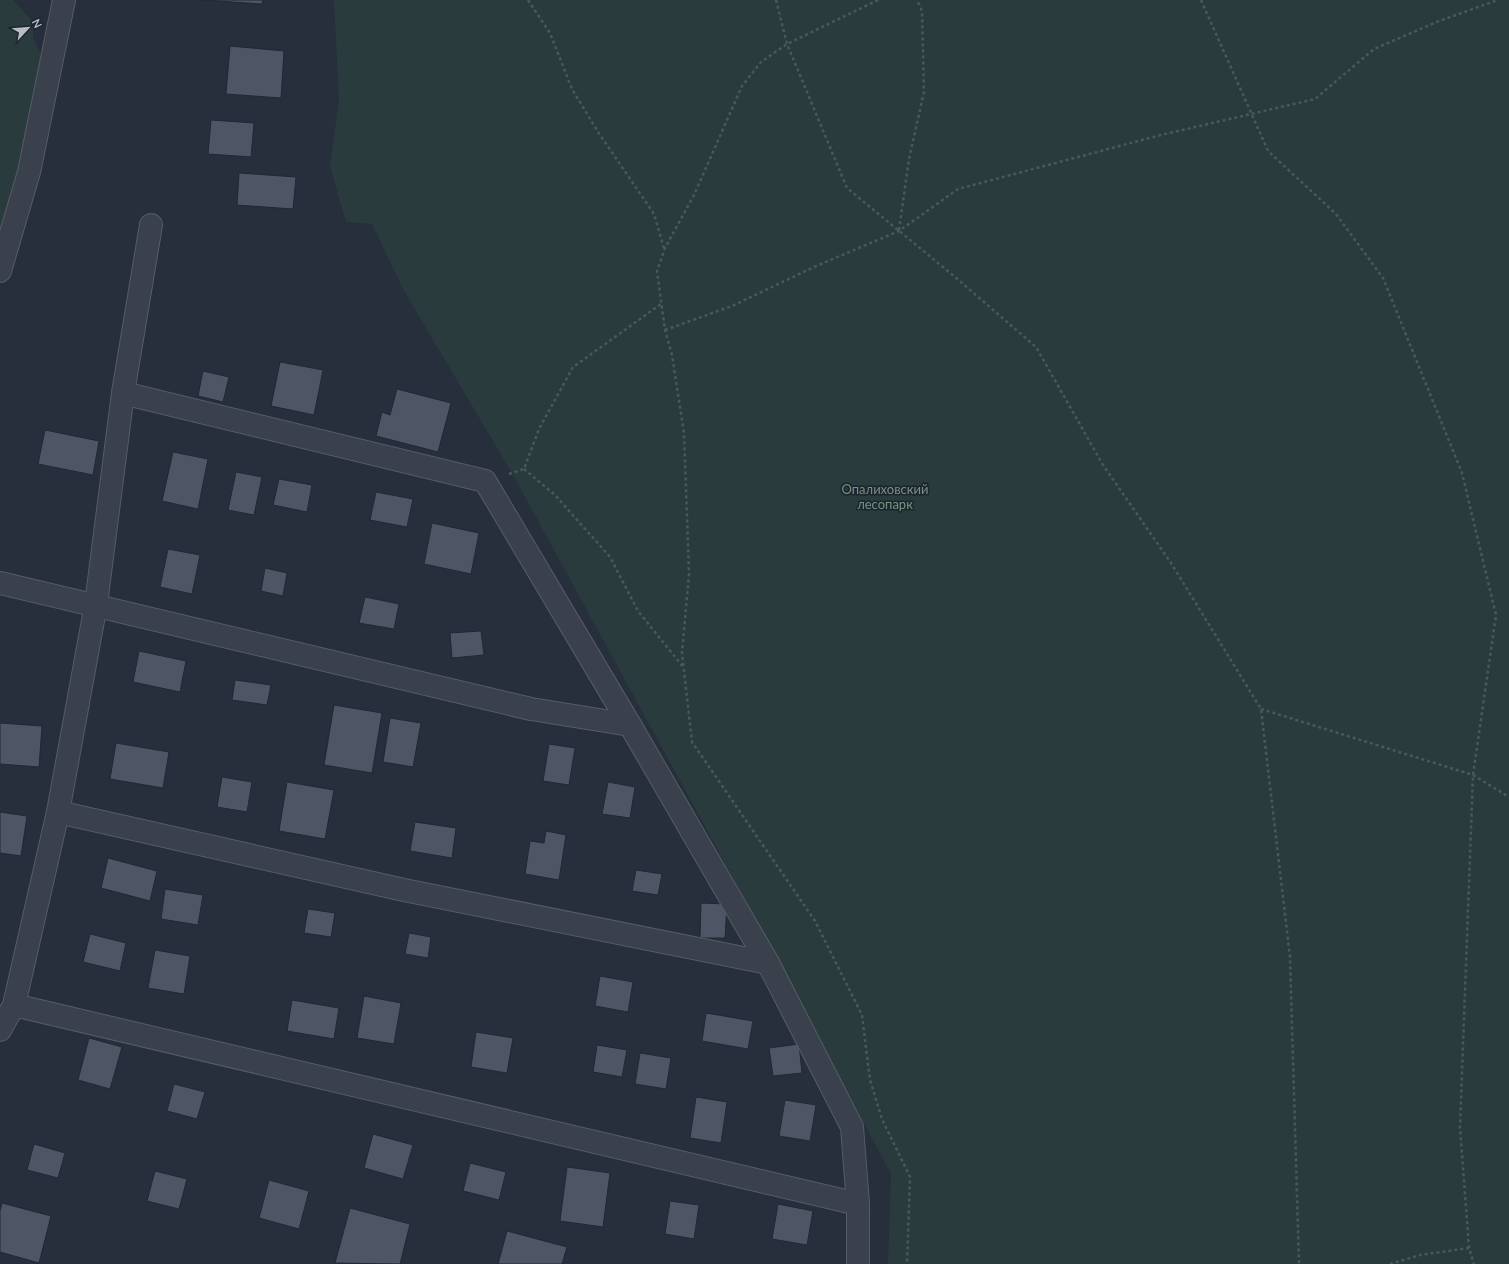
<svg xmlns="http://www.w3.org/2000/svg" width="1509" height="1264" font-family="Lato,sans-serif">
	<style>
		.green { fill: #2a3b3e }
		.building { fill: #4e5665; stroke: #222833 }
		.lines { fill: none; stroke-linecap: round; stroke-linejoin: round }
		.minor-casing { stroke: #565c67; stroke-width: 24 }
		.path { stroke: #49585c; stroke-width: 2.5; stroke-dasharray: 3 3; stroke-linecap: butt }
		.minor { stroke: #3b414c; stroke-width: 22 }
		.labels { text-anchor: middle; stroke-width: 3.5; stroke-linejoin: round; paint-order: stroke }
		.park-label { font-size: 13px; fill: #70967c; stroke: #202631 }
	</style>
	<rect width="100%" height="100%" fill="#272e3c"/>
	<g class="green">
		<polygon points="0,0 13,0 33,22 33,39 41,54 41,70 30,129 0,242"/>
		<polygon points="334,0 1509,0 1509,1264 888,1264 891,1174 744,898 512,473 404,291 372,224 346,222 330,166 339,99"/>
	</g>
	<g class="building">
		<polygon points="203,0 263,0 262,4"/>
		<polygon points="230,46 284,51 281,98 226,94"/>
		<polygon points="211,120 254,123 251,157 208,154"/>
		<polygon points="239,173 296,177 293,209 237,205"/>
		<polygon points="280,362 323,370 314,415 271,406"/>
		<polygon points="203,371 229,377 223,402 198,396"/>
		<polygon points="397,389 451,403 438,452 376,436 382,412 390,415"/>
		<polygon points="45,430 99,441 93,475 38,464"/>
		<polygon points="173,452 208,459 198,509 162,501"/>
		<polygon points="236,472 262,477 254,515 228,510"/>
		<polygon points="279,479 312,485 307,512 273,505"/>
		<polygon points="376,492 413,499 407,527 370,520"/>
		<polygon points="432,523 479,533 471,574 424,564"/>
		<polygon points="168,549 200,555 192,594 160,587"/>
		<polygon points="265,568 287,573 283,596 261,591"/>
		<polygon points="365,597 399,604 394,629 359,623"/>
		<polygon points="481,631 484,655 452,658 450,633"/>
		<polygon points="139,651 186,661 180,692 133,682"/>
		<polygon points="235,680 271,685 267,705 232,700"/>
		<polygon points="334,705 382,713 372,773 324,765"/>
		<polygon points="390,718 421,723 413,767 383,762"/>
		<polygon points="0,723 42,726 39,767 0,764"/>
		<polygon points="116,743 169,752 163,788 110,779"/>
		<polygon points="549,744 575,748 569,785 543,781"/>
		<polygon points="222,777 252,782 247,812 217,807"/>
		<polygon points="287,782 334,790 325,839 279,831"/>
		<polygon points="608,782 635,787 630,818 602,814"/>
		<polygon points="0,812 27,816 21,856 0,853"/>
		<polygon points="415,822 456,828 452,858 410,851"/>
		<polygon points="546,831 566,835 559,880 525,874 530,841 544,843"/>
		<polygon points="108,858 157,871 150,901 101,888"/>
		<polygon points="636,870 662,874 658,895 632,891"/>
		<polygon points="165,889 203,895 198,925 161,919"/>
		<polygon points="701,903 727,904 725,938 700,938"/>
		<polygon points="308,909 335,913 331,937 304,933"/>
		<polygon points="409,933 431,937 428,958 405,954"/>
		<polygon points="90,934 126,943 120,971 83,962"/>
		<polygon points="155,950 190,956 184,994 148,988"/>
		<polygon points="600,976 633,982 628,1012 595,1006"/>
		<polygon points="364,996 401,1003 394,1044 357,1038"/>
		<polygon points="292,1000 339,1008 334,1039 287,1031"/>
		<polygon points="706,1013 753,1021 748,1049 702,1041"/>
		<polygon points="476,1032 513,1038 507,1073 471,1067"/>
		<polygon points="89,1038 122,1047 110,1089 78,1080"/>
		<polygon points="799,1044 802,1073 773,1076 769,1048"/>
		<polygon points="597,1045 627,1050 622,1077 593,1072"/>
		<polygon points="640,1053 671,1058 666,1089 635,1084"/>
		<polygon points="174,1084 205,1092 197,1119 167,1111"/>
		<polygon points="696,1097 727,1102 721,1143 690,1138"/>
		<polygon points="785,1100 816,1105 810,1141 779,1136"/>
		<polygon points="373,1134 413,1145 403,1179 364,1168"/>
		<polygon points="34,1144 65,1153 58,1178 27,1170"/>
		<polygon points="470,1163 506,1172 499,1200 463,1191"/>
		<polygon points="567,1167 610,1173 603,1227 560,1221"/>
		<polygon points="155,1171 187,1179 179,1209 147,1201"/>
		<polygon points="269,1180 309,1191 299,1229 259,1218"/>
		<polygon points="670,1201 699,1205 694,1239 665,1234"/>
		<polygon points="2,1203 51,1216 39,1263 0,1252 0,1211"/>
		<polygon points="778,1204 813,1211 807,1245 772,1239"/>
		<polygon points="350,1208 410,1224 400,1264 335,1263"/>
		<polygon points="507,1231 567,1247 562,1264 498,1264"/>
	</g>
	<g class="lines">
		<defs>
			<g id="minor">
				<polyline points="0,271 29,172 64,0"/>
				<polyline points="123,393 485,481 630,725 768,963 852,1127 858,1204 858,1264"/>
				<polyline points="0,583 531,709 630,725"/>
				<polyline points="58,812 404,890 768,963"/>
				<polyline points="14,1005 858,1204"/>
				<polyline points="0,1030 14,1005 58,812 96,604 123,393 151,225"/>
			</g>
		</defs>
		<use href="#minor" class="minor-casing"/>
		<g class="path">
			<polyline points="528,0 550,33 572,89 598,132 654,214 664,248"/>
			<polyline points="776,0 787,44 847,188 955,277 1036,347 1103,465 1171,563 1261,709 1290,957 1299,1264"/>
			<polyline points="878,0 787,44 761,62 742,86 694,195 665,248 657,271 665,330 672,355 684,433 689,574 682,653 692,742 815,921 862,1015 870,1080 882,1119 910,1177 907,1264"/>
			<polyline points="1201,0 1268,151 1336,214 1383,278 1462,473 1496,615 1473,775 1460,1127 1469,1248 1474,1264"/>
			<polyline points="899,230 909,159 924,92 922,11 917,0"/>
			<polyline points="665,330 732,306 814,267 899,231 958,189 1157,136 1315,99 1374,49 1439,21 1498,0"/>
			<polyline points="524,469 555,495 610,557 638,611 684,668"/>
			<polyline points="509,474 524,469 539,429 573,367 661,304"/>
			<polyline points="1261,709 1473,775 1509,797"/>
			<polyline points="1390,1264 1420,1255 1469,1248"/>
		</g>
		<use href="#minor" class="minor"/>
	</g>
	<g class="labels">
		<g class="park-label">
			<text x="885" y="494">Опалиховский<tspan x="885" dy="15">лесопарк</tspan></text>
		</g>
	</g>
	<g transform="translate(28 28) rotate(64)" stroke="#202631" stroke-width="3" paint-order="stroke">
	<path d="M0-3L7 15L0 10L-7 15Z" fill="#b7bcc7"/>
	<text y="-6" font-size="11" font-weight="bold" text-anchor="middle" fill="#b7bcc7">N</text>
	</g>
</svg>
